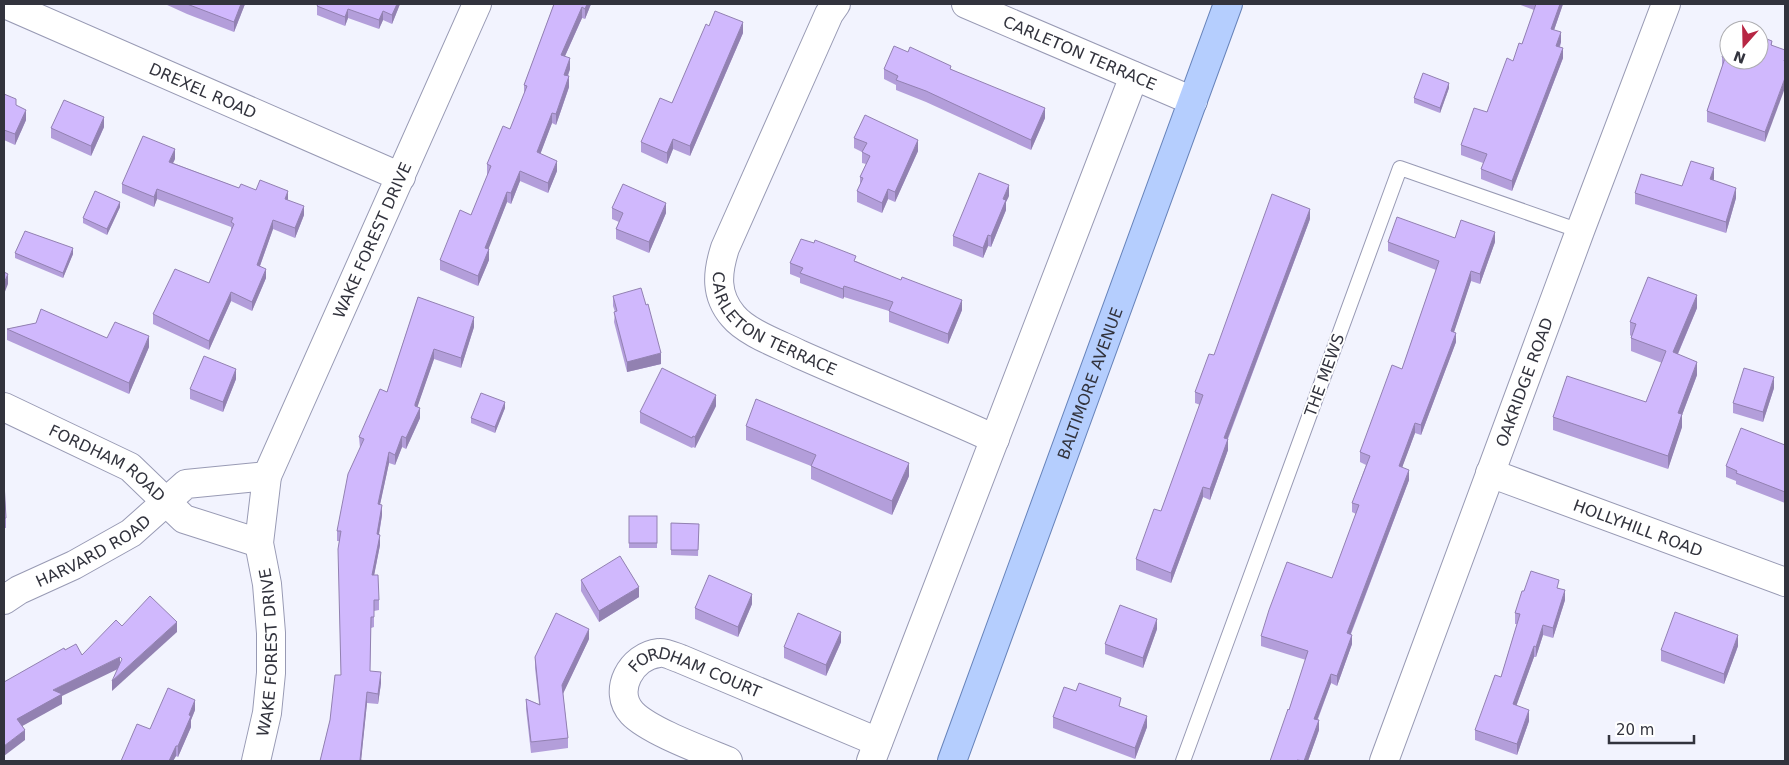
<svg xmlns="http://www.w3.org/2000/svg" width="1789" height="765" font-family="'DejaVu Sans',sans-serif">
	<style>
		.lines { fill: none; stroke-linecap: round; stroke-linejoin: round }
		.service-casing { stroke: #989ab4; stroke-width: 16 }
		.minor-casing { stroke: #989ab4; stroke-width: 30 }
		.primary-casing { stroke: #6783ba; stroke-width: 30 }
		.service { stroke: #fff; stroke-width: 14 }
		.minor { stroke: #fff; stroke-width: 28 }
		.primary { stroke: #b5cefe; stroke-width: 28 }
		.wall { fill: #b39eda }
		.shaded-wall { fill: #9281b1 }
		.building { fill: #d0b8fd; stroke: #9281b1 }
		.labels { text-anchor: middle; stroke-width: 4; stroke-linejoin: round; paint-order: stroke }
		.street-label { font-size: 16px; fill: #32333d; stroke: #fff }
	</style>
	<rect width="100%" height="100%" fill="#f2f3fe"/>
	<g class="lines">
		<defs>
			<polyline id="service" points="1183,761 1400,168 1580,231"/>
			<g id="minor">
				<path id="s1" d="M5 4 401 177"/>
				<path id="s2" d="M836 4 829 14 725 248C717 273 715 295 733 316 747 333 779 344 799 354 864 383 930 409 995 439"/>
				<path id="s3" d="M966 4 1193 101"/>
				<path id="s4" d="M4 407 130 467 184 519 259 543"/>
				<path id="s5" d="M1490 473 1785 582"/>
				<path id="s6" d="M4 600 19 590 74 565 131 533 186 484 267 476"/>
				<path id="s7" d="M256 761 267 713 271 673V633L267 584 259 543 267 476 477 4"/>
				<path id="s8" d="M728 761C704 751 649 731 632 713 612 691 631 656 659 653 665 652 675 657 681 659L878 742"/>
				<polyline points="871,761 1134,76"/>
				<path id="s9" d="M1384 761 1580 231 1666 4"/>
			</g>
			<g id="primary">
				<path id="s10" d="M952 761 1228 4"/>
			</g>
		</defs>
		<use href="#service" class="service-casing"/>
		<use href="#minor" class="minor-casing"/>
		<use href="#primary" class="primary-casing"/>
		<use href="#service" class="service"/>
		<use href="#minor" class="minor"/>
		<use href="#primary" class="primary"/>
	</g>
	<g class="wall">
		<polygon points="165,4 245,4 234,32 187,14"/>
		<polygon points="400,4 392,24 383,20 379,29 348,18 345,26 317,15 317,6"/>
		<polygon points="554,4 591,4 585,19 582,18 565,56 570,69 568,76 569,87 556,125 552,123 540,154 557,171 548,193 520,181 511,204 507,202 488,249 489,260 478,286 440,270 440,260 471,215 488,175 487,175 487,164 510,129 524,94 524,85"/>
		<polygon points="1518,4 1563,4 1554,30 1561,42 1560,47 1563,58 1512,191 1481,179 1481,169 1483,163 1461,155 1461,145 1487,112 1513,61 1522,44 1534,10"/>
		<polygon points="709,26 743,33 690,156 673,149 667,164 641,152 641,142 672,103"/>
		<polygon points="1772,41 1765,142 1707,122 1707,111 1722,68 1722,57"/>
		<polygon points="908,52 951,69 1045,118 1031,150 926,102 896,90 896,85 884,79 884,69"/>
		<polygon points="1449,88 1440,113 1414,103 1414,98"/>
		<polygon points="4,94 16,105 26,120 15,145 4,140"/>
		<polygon points="104,127 91,156 51,138 51,128"/>
		<polygon points="854,138 918,151 895,202 888,199 882,213 857,202 857,191 860,186 860,177 866,164 862,163 862,152 854,148"/>
		<polygon points="175,159 173,163 239,188 256,190 288,200 304,215 295,238 273,229 260,266 266,278 252,311 231,301 209,350 153,324 153,314 209,283 231,232 231,227 157,199 154,207 122,193 122,184"/>
		<polygon points="1714,179 1713,180 1736,198 1726,233 1635,204 1635,193 1682,186"/>
		<polygon points="1009,196 1006,202 1006,210 991,247 988,246 983,258 953,246 953,236"/>
		<polygon points="120,207 107,235 83,223 83,218"/>
		<polygon points="612,208 666,213 649,253 616,239 616,229 619,222 612,219"/>
		<polygon points="1310,219 1228,439 1228,450 1210,500 1203,497 1171,583 1136,570 1136,559 1161,511 1200,405 1195,403 1195,392 1214,355"/>
		<polygon points="1455,238 1495,242 1480,284 1471,281 1454,332 1456,342 1421,435 1415,433 1402,467 1409,480 1351,634 1352,644 1337,686 1331,683 1318,719 1319,730 1308,761 1270,761 1289,710 1306,660 1261,646 1261,636 1332,578 1356,514 1352,512 1352,503 1366,465 1360,462 1360,452 1402,369 1436,270 1388,251 1388,242"/>
		<polygon points="15,253 73,254 63,278 15,258"/>
		<polygon points="856,261 962,310 948,344 889,322 889,311 844,297 843,299 800,283 800,278 790,274 790,263"/>
		<polygon points="613,296 661,364 627,372 614,322 615,312 613,306"/>
		<polygon points="418,297 474,327 461,368 434,359 417,407 420,418 406,449 402,447 395,465 389,463 380,504 382,515 379,535 380,545 374,575 379,600 379,610 374,611 374,627 371,628 370,671 381,683 378,704 367,703 361,760 320,761 341,675 339,541 337,541 337,531 360,448 359,437 387,392"/>
		<polygon points="1697,308 1678,354 1697,375 1682,415 1682,427 1668,469 1553,430 1553,417 1646,402 1662,363 1631,351 1631,336 1630,335 1630,322"/>
		<polygon points="36,323 149,347 129,394 7,340 7,329"/>
		<polygon points="236,379 223,412 190,399 190,389"/>
		<polygon points="1774,388 1763,422 1733,413 1733,403"/>
		<polygon points="716,406 695,448 693,447 692,448 640,423 640,412"/>
		<polygon points="505,408 495,433 471,423 471,418"/>
		<polygon points="746,426 909,476 892,515 811,479 811,466 746,440"/>
		<polygon points="1785,445 1785,503 1736,484 1736,481 1726,477 1726,466"/>
		<polygon points="4,482 6,518 6,528 4,528"/>
		<rect x="629" y="516" width="28" height="32"/>
		<polygon points="671,523 699,524 698,556 671,555"/>
		<polygon points="581,580 639,597 599,622 581,591"/>
		<polygon points="1559,588 1565,600 1553,638 1543,635 1536,657 1534,657 1516,706 1529,721 1517,755 1475,740 1475,730 1501,677 1517,624 1515,624 1515,613 1524,591"/>
		<polygon points="752,604 738,637 695,619 695,608"/>
		<polygon points="1157,629 1143,668 1105,654 1105,644"/>
		<polygon points="589,639 563,693 568,738 568,748 531,753 526,709 526,699 539,704 535,668 535,657"/>
		<polygon points="841,642 826,676 784,658 784,647"/>
		<polygon points="1738,646 1724,684 1661,661 1661,650"/>
		<polygon points="1121,707 1147,727 1135,759 1053,728 1053,717"/>
		<polygon points="195,710 191,720 191,727 178,757 176,756 173,761 121,761 150,729"/>
	</g>
	<g class="shaded-wall">
		<polygon points="241,4 245,4 234,32 234,22"/>
		<polygon points="397,4 400,4 392,24 392,15"/>
		<polygon points="587,4 591,4 585,19 585,9"/>
		<polygon points="1560,4 1563,4 1551,39 1551,29"/>
		<polygon points="582,7 582,18 561,65 561,55"/>
		<polygon points="348,9 348,18 345,26 345,17"/>
		<polygon points="383,11 383,20 379,29 379,20"/>
		<polygon points="743,22 743,33 690,156 690,146"/>
		<polygon points="1561,32 1561,42 1556,56 1556,46"/>
		<polygon points="1563,48 1563,58 1512,191 1512,181"/>
		<polygon points="570,58 570,69 564,85 564,75"/>
		<polygon points="569,76 569,87 556,125 556,114"/>
		<polygon points="1785,78 1785,88 1765,142 1765,132"/>
		<polygon points="1449,83 1449,88 1440,113 1440,108"/>
		<polygon points="1045,108 1045,118 1031,150 1031,140"/>
		<polygon points="26,110 26,120 15,145 15,134"/>
		<polygon points="552,113 552,123 537,163 537,152"/>
		<polygon points="104,117 104,127 91,156 91,146"/>
		<polygon points="673,139 673,149 667,164 667,153"/>
		<polygon points="918,140 918,151 895,202 895,192"/>
		<polygon points="175,149 175,159 169,171 169,162"/>
		<polygon points="557,161 557,171 548,193 548,183"/>
		<polygon points="1714,168 1714,179 1710,190 1710,179"/>
		<polygon points="520,171 520,181 511,204 511,193"/>
		<polygon points="1009,185 1009,196 1006,202 1006,210 991,247 991,236 1003,199"/>
		<polygon points="1736,188 1736,198 1726,233 1726,222"/>
		<polygon points="157,189 157,199 154,207 154,197"/>
		<polygon points="888,189 888,199 882,213 882,203"/>
		<polygon points="288,191 288,200 285,199"/>
		<polygon points="507,192 507,202 485,258 485,248"/>
		<polygon points="120,202 120,207 107,235 107,229"/>
		<polygon points="666,203 666,213 649,253 649,242"/>
		<polygon points="304,206 304,215 295,238 295,228"/>
		<polygon points="1310,209 1310,219 1224,448 1224,438"/>
		<polygon points="273,220 273,229 257,274 257,265"/>
		<polygon points="1495,232 1495,242 1480,284 1480,274"/>
		<polygon points="988,235 988,246 983,258 983,248"/>
		<polygon points="73,248 73,254 63,278 63,273"/>
		<polygon points="489,249 489,260 478,286 478,276"/>
		<polygon points="266,269 266,278 252,311 252,302"/>
		<polygon points="1471,271 1471,281 1451,341 1451,331"/>
		<polygon points="8,274 8,284 4,294 4,283"/>
		<polygon points="844,286 844,297 843,299 843,289"/>
		<polygon points="231,292 231,301 209,350 209,341"/>
		<polygon points="1697,295 1697,308 1673,365 1673,352"/>
		<polygon points="962,300 962,310 948,344 948,334"/>
		<polygon points="474,317 474,327 461,368 461,358"/>
		<polygon points="1456,333 1456,342 1421,435 1421,425"/>
		<polygon points="149,336 149,347 129,394 129,383"/>
		<polygon points="434,349 434,359 415,414 415,404"/>
		<polygon points="661,353 661,364 627,372 627,362"/>
		<polygon points="1697,362 1697,375 1682,415 1682,427 1668,469 1668,456 1678,413"/>
		<polygon points="236,369 236,379 223,412 223,402"/>
		<polygon points="1774,377 1774,388 1763,422 1763,412"/>
		<polygon points="716,395 716,406 695,448 695,437"/>
		<polygon points="505,402 505,408 495,433 495,427"/>
		<polygon points="420,408 420,418 406,449 406,438"/>
		<polygon points="1415,423 1415,433 1399,476 1399,466"/>
		<polygon points="402,436 402,447 395,465 395,455"/>
		<polygon points="1228,439 1228,450 1210,500 1210,489"/>
		<polygon points="389,452 389,463 378,514 378,504"/>
		<polygon points="909,463 909,476 892,515 892,501"/>
		<polygon points="1409,470 1409,480 1347,643 1347,633"/>
		<polygon points="1203,487 1203,497 1171,583 1171,573"/>
		<polygon points="382,505 382,515 377,545 377,534"/>
		<polygon points="380,535 380,545 372,586 372,575"/>
		<polygon points="639,587 639,597 599,622 599,611"/>
		<polygon points="1565,590 1565,600 1553,638 1553,628"/>
		<polygon points="752,594 752,604 738,637 738,627"/>
		<polygon points="1157,619 1157,629 1143,668 1143,658"/>
		<polygon points="177,622 177,632 112,691 112,681"/>
		<polygon points="1543,625 1543,635 1536,657 1536,647"/>
		<polygon points="589,629 589,639 562,696 562,685"/>
		<polygon points="841,632 841,642 826,676 826,665"/>
		<polygon points="1352,635 1352,644 1337,686 1337,676"/>
		<polygon points="1738,635 1738,646 1724,684 1724,674"/>
		<polygon points="1534,646 1534,657 1513,715 1513,704"/>
		<polygon points="120,657 120,668 62,696 62,704 17,729 17,719 53,690"/>
		<polygon points="381,672 381,683 378,704 378,694"/>
		<polygon points="1331,674 1331,683 1314,728 1314,719"/>
		<polygon points="367,692 367,703 361,761 360,761"/>
		<polygon points="195,700 195,710 191,720 191,727 178,757 178,746 189,715"/>
		<polygon points="1529,710 1529,721 1517,755 1517,744"/>
		<polygon points="1147,716 1147,727 1135,759 1135,748"/>
		<polygon points="1319,720 1319,730 1308,761 1304,761"/>
		<polygon points="25,730 25,740 4,756 4,746"/>
		<polygon points="176,746 176,756 173,761 169,761"/>
	</g>
	<g class="building">
		<polygon points="187,4 241,4 234,22"/>
		<polygon points="318,4 397,4 392,15 383,11 379,20 348,9 345,17 317,6"/>
		<polygon points="554,4 587,4 585,9 582,7 561,55 570,58 564,75 569,76 556,114 552,113 537,152 557,161 548,183 520,171 511,193 507,192 485,248 489,249 478,276 440,260 460,210 471,215 491,166 487,164 503,126 510,129 527,86 524,85"/>
		<polygon points="1536,4 1560,4 1551,29 1561,32 1556,46 1563,48 1512,181 1481,169 1487,154 1461,145 1474,108 1487,112 1507,58 1513,61 1519,43 1522,44"/>
		<polygon points="715,11 743,22 690,146 673,139 667,153 641,142 660,98 672,103 706,24 709,26"/>
		<polygon points="1734,27 1743,30 1733,30"/>
		<polygon points="1759,36 1772,41 1771,45 1785,50 1785,58 1784,61 1785,62 1785,78 1765,132 1707,111 1725,58 1722,57 1729,39 1729,60 1759,60"/>
		<polygon points="894,46 908,52 910,47 951,66 950,69 1045,108 1031,140 926,91 896,80 898,76 884,69"/>
		<polygon points="1423,73 1449,83 1440,108 1414,98"/>
		<polygon points="4,94 16,99 16,105 26,110 15,134 4,130"/>
		<polygon points="64,100 104,117 91,146 51,128"/>
		<polygon points="865,115 918,140 895,192 888,189 882,203 857,191 863,178 860,177 870,156 862,152 867,143 854,138"/>
		<polygon points="143,136 175,149 169,162 239,188 241,184 256,190 260,180 288,191 285,199 304,206 295,228 273,220 257,265 266,269 252,302 231,292 209,341 153,314 175,269 209,283 234,224 231,222 233,218 157,189 154,197 122,184"/>
		<polygon points="1691,161 1714,168 1710,179 1736,188 1726,222 1635,193 1641,174 1682,186"/>
		<polygon points="979,173 1009,185 1003,199 1006,200 991,236 988,235 983,248 953,236"/>
		<polygon points="623,184 666,203 649,242 616,229 623,213 612,208"/>
		<polygon points="95,191 120,202 107,229 83,218"/>
		<polygon points="1272,194 1310,209 1224,438 1228,439 1210,489 1203,487 1171,573 1136,559 1154,509 1161,511 1203,395 1195,392 1209,354 1214,355"/>
		<polygon points="1397,217 1455,238 1461,220 1495,232 1480,274 1471,271 1451,331 1456,333 1421,425 1415,423 1399,466 1409,470 1347,633 1352,635 1337,676 1331,674 1314,719 1319,720 1304,761 1297,760 1297,761 1270,761 1288,709 1289,710 1308,651 1261,636 1269,610 1287,562 1332,578 1359,505 1352,503 1370,456 1360,452 1392,365 1402,369 1439,261 1388,242"/>
		<polygon points="25,231 73,248 63,273 15,253"/>
		<polygon points="801,239 814,243 815,240 856,256 854,261 901,280 902,277 962,300 948,334 889,311 893,302 844,286 843,289 800,273 803,268 790,263"/>
		<polygon points="4,272 8,274 4,283"/>
		<polygon points="1648,277 1697,295 1673,352 1697,362 1678,413 1682,414 1668,456 1553,417 1567,376 1646,402 1666,351 1631,338 1636,324 1630,322"/>
		<polygon points="641,288 646,305 648,304 661,353 627,362 614,312 617,311 613,296"/>
		<polygon points="418,297 474,317 461,358 434,349 415,404 415,406 420,408 406,438 402,436 395,455 389,452 378,504 382,505 377,534 380,535 372,575 378,575 379,600 374,600 374,617 371,617 370,671 381,672 378,694 367,692 360,760 366,761 320,761 330,720 335,675 341,675 338,549 341,531 337,531 348,474 364,439 359,437 380,389 387,392"/>
		<polygon points="41,309 107,338 115,322 149,336 129,383 7,329 36,323"/>
		<polygon points="204,356 236,369 223,402 190,389"/>
		<polygon points="662,368 716,395 695,437 693,436 692,438 640,412"/>
		<polygon points="1744,368 1774,377 1763,412 1733,403"/>
		<polygon points="481,393 505,402 495,427 471,418"/>
		<polygon points="756,399 909,463 892,501 811,466 816,455 746,426"/>
		<polygon points="1741,428 1785,445 1785,492 1736,473 1737,471 1726,466"/>
		<polygon points="4,482 6,518 4,518"/>
		<rect x="629" y="516" width="28" height="27"/>
		<polygon points="671,523 699,524 698,550 671,550"/>
		<polygon points="620,556 639,587 599,611 581,580"/>
		<polygon points="1531,571 1559,580 1557,588 1565,590 1553,628 1543,625 1536,647 1534,646 1513,704 1529,710 1517,744 1475,730 1495,675 1501,677 1520,614 1515,613 1522,591 1524,591"/>
		<polygon points="709,575 752,594 738,627 695,608"/>
		<polygon points="150,596 177,622 112,681 122,659 120,657 53,690 62,694 17,719 25,730 4,746 4,682 64,648 65,650 76,644 82,655 116,620 122,626"/>
		<polygon points="1120,605 1157,619 1143,658 1105,644"/>
		<polygon points="1675,612 1738,635 1724,674 1661,650"/>
		<polygon points="556,613 589,629 562,685 568,738 531,742 526,699 540,705 535,657"/>
		<polygon points="798,613 841,632 826,665 784,647"/>
		<polygon points="1079,683 1121,698 1119,706 1147,716 1135,748 1053,717 1064,687 1076,691"/>
		<polygon points="168,688 195,700 189,715 191,716 178,746 176,746 169,761 121,761 137,724 150,729"/>
	</g>
	<g class="labels">
		<g class="street-label">
			<text dy="6" stroke="none"><textPath href="#s3" startOffset="124">CARLETON TERRACE</textPath></text>
			<text dy="6" stroke="none"><textPath href="#s1" startOffset="216">DREXEL ROAD</textPath></text>
			<text dy="6" stroke="none"><textPath href="#s7" startOffset="546">WAKE FOREST DRIVE</textPath></text>
			<text dy="6" stroke="none"><textPath href="#s2" startOffset="375">CARLETON TERRACE</textPath></text>
			<text transform="translate(1324 375) rotate(-70)" y="6">THE MEWS</text>
			<text dy="6" stroke="none"><textPath href="#s9" startOffset="404">OAKRIDGE ROAD</textPath></text>
			<text dy="6" stroke="none"><textPath href="#s10" startOffset="402">BALTIMORE AVENUE</textPath></text>
			<text dy="6" stroke="none"><textPath href="#s4" startOffset="118">FORDHAM ROAD</textPath></text>
			<text dy="6" stroke="none"><textPath href="#s5" startOffset="158">HOLLYHILL ROAD</textPath></text>
			<text dy="6" stroke="none"><textPath href="#s6" startOffset="102">HARVARD ROAD</textPath></text>
			<text dy="6" stroke="none"><textPath href="#s7" startOffset="110">WAKE FOREST DRIVE</textPath></text>
			<text dy="6" stroke="none"><textPath href="#s8" startOffset="226">FORDHAM COURT</textPath></text>
		</g>
	</g>
	<rect width="1789" height="765" fill="none" stroke="#32333d" stroke-width="10"/>
	<g transform="translate(1744 45) rotate(200)"><circle r="24" fill="#ffffff" stroke="#adadb1"/>
	<path d="M0-4L9 19L0 12L-9 19Z" fill="#b72643"/>
	<text y="-8" font-size="14" font-weight="bold" text-anchor="middle" fill="#32333d">N</text>
	</g>
	<path d="M1609 735v8h85v-8" fill="none" stroke="#32333d" stroke-width="2.5"/>
	<text x="1616" y="735" font-size="15" fill="#32333d" stroke="#ffffff" stroke-width="4" paint-order="stroke">20 m</text>
</svg>
